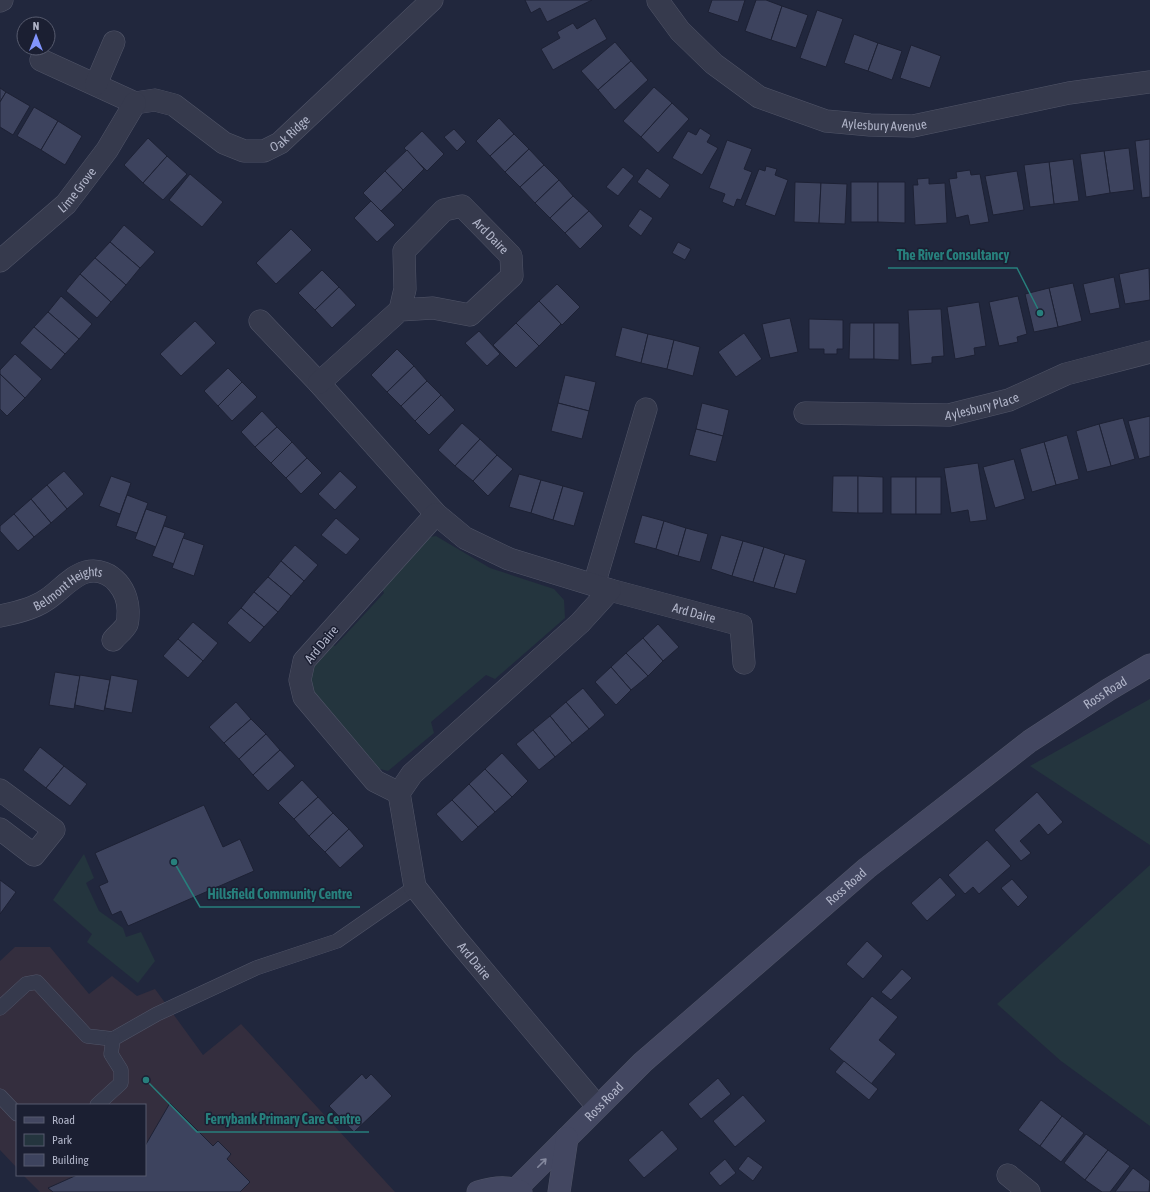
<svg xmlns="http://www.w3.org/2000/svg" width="1150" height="1192" font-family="'Asap Condensed',sans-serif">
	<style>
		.medical { fill: #342e3e }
		.green { fill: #24353e }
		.building { fill: #3d435e; stroke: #1d2134 }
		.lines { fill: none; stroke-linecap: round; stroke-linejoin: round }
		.service-casing { stroke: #515568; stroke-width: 15 }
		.minor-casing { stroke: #515568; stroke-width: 23 }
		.secondary-casing { stroke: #515568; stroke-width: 23 }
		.service { stroke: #363a4d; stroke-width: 14 }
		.minor { stroke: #363a4d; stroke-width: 22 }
		.secondary { stroke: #434761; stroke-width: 22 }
		.oneway { stroke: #85899f }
		.labels { text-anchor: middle; stroke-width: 3; stroke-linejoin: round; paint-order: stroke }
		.street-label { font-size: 13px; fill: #b1b5c9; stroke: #1b1f32 }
		.leader { fill: none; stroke: #277f7c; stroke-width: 1.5 }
		.callout-dot { fill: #277f7c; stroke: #1b1f32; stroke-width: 1.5 }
		.callout-label { font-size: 14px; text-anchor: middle; font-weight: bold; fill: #277f7c; stroke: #1b1f32; stroke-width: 3; stroke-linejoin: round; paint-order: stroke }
	</style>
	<rect width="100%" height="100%" fill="#21273d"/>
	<polygon class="medical" points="15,947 50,947 89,994 112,976 137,996 155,989 203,1055 241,1024 395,1192 40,1192 23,1175 145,1175 145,1105 17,1105 17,1168 0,1150 0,961"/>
	<g class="green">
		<polygon points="436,536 490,568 554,589 564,600 565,618 495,679 486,675 431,722 434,733 388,771 372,767 309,688 311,663 328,643 335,646 384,593 380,584 424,538"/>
		<polygon points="1150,699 1150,845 1030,766"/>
		<polygon points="84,854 94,878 86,883 99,911 123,928 126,937 141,932 155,961 138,983 87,942 92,934 53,900"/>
		<polygon points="1150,865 1150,1126 1061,1061 997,1004"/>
	</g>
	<g class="building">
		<polygon points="525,0 592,0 547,22 540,8 531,13"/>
		<polygon points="712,0 745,0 738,22 708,12"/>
		<polygon points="756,0 766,0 782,6 771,40 745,31"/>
		<polygon points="782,6 808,15 796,48 771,40"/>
		<polygon points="817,10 843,19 826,67 800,58"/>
		<polygon points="595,18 607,39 553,70 541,49 560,38 557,32 573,23 577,29"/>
		<polygon points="854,34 878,43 868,71 844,63"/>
		<polygon points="615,42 631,61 598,90 581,71"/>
		<polygon points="878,43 902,51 892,80 868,71"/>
		<polygon points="911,45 941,56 930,88 900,78"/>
		<polygon points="631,61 648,80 615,110 598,90"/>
		<polygon points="654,87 672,103 641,137 623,121"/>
		<polygon points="0,88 6,92 0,102"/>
		<polygon points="6,92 30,106 13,135 0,127 0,102"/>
		<polygon points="672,103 689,119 658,153 641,137"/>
		<polygon points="34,107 58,121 41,150 17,136"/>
		<polygon points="499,118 514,134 490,156 476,141"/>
		<polygon points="58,121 82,136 65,165 41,150"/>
		<polygon points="700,128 711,135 707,142 718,148 702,175 672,158 688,131 696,135"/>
		<polygon points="454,129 466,142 457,151 444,137"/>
		<polygon points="422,131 444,154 427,171 404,148"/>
		<polygon points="514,134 529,149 505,172 490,156"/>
		<polygon points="148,138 167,156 143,183 124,165"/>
		<polygon points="1150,139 1150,197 1142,198 1135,141"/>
		<polygon points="727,140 752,149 744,169 752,172 741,200 737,199 734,207 722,202 725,194 709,188"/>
		<polygon points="1129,148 1134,190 1110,193 1104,151"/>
		<polygon points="529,149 544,165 520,187 505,172"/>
		<polygon points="407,150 424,169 403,190 385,171"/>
		<polygon points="1104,151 1110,193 1086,197 1080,154"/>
		<polygon points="167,156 187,174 163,200 143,183"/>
		<polygon points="1073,159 1079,201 1054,204 1049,162"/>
		<polygon points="1049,162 1054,204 1030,207 1024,165"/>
		<polygon points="544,165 559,180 535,203 520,187"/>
		<polygon points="766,166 777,169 775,175 788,180 775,216 745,205 759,169 765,171"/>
		<polygon points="623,167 634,176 618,196 606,187"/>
		<polygon points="647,168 670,185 660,199 637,182"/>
		<polygon points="970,170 971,175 980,174 989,222 970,225 968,215 956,218 949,179 957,178 956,172"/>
		<polygon points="385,171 403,190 381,211 363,193"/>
		<polygon points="1017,171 1024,210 993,215 985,176"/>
		<polygon points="190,174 223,202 202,227 169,200"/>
		<polygon points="929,178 929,184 945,183 947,223 915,225 913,185 918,185 917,179"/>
		<polygon points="559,180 573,196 550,218 535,203"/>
		<polygon points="795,182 821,183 819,223 794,222"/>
		<rect x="851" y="182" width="27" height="40"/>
		<polygon points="878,182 905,182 905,223 878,222"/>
		<polygon points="821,183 847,184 845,224 819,223"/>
		<polygon points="573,196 589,211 565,233 550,218"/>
		<polygon points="371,201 395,225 377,242 354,218"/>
		<polygon points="640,209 653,218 641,236 628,226"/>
		<polygon points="589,211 603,226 580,249 565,233"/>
		<polygon points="124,225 155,252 140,268 110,242"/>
		<polygon points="291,229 312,250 276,284 256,263"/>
		<polygon points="110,242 140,268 126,285 95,258"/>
		<polygon points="678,242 691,249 685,260 672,253"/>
		<polygon points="95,258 126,285 111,302 80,274"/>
		<polygon points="1149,268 1150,300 1125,304 1119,274"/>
		<polygon points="322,270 339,287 315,310 298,293"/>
		<polygon points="80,274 111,302 97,318 66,291"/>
		<polygon points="1114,277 1120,308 1090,314 1083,284"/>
		<polygon points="1073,283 1082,321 1058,327 1049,288"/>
		<polygon points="557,284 580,307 562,325 539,301"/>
		<polygon points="339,287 356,305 332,328 315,310"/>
		<polygon points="1049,288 1058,327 1034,332 1025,294"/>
		<polygon points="61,296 92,324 79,339 48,312"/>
		<polygon points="1018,296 1027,334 1017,337 1018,342 999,346 989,302"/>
		<polygon points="539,301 561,324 539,346 516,323"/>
		<polygon points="979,302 986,346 974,348 975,355 955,359 947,307"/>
		<polygon points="941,309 944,356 932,357 932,363 911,365 908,310"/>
		<polygon points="48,312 79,339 65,354 34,327"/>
		<polygon points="790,318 798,352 770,358 762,324"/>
		<polygon points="809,319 843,320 843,349 837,349 837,354 824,354 824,349 809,349"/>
		<polygon points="195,321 216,343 181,376 160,354"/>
		<polygon points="516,323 539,346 516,368 493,345"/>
		<polygon points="850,323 874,323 874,359 849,359"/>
		<polygon points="874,323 899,323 899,360 874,359"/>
		<polygon points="34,327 65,354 51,370 20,343"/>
		<polygon points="622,327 648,334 641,363 615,356"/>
		<polygon points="479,331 500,354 487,366 465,343"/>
		<polygon points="744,333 762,359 736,377 718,352"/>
		<polygon points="648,334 674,340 667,369 641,363"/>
		<polygon points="674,340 700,347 693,376 667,369"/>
		<polygon points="397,349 414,366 387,392 371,375"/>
		<polygon points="15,354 42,379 25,398 0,374 0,370"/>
		<polygon points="414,366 427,381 401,406 387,392"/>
		<polygon points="228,368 242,382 218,406 204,391"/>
		<polygon points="0,374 25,398 7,416 0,409"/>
		<polygon points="565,375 596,382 589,411 558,403"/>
		<polygon points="427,381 441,395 415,421 401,406"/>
		<polygon points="242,382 257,397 232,421 218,406"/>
		<polygon points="441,395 455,410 429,435 415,421"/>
		<polygon points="558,403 589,411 582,439 551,431"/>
		<polygon points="702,403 729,410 723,436 696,429"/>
		<polygon points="262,411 277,427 255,447 241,432"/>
		<polygon points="1150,416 1150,456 1139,459 1128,421"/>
		<polygon points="1123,418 1135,459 1111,466 1099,424"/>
		<polygon points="462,423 480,439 455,466 438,450"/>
		<polygon points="1099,424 1111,466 1087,472 1076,431"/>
		<polygon points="277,427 292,442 271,463 255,447"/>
		<polygon points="696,429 723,436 716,462 689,455"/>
		<polygon points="1067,435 1079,479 1056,485 1044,442"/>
		<polygon points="480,439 497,455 473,481 455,466"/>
		<polygon points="292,442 307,458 286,478 271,463"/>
		<polygon points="1044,442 1056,485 1032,492 1020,449"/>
		<polygon points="497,455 513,469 488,496 473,481"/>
		<polygon points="307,458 322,473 301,494 286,478"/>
		<polygon points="1014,459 1025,499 995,508 983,467"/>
		<polygon points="978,463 987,520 970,522 968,510 951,513 944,468"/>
		<polygon points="64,471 84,494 67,509 47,485"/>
		<polygon points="340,471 357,487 335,510 318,494"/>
		<polygon points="519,474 541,480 531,513 509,507"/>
		<polygon points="111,476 131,483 120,514 99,506"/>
		<polygon points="833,476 858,476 858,513 832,512"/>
		<polygon points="858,476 883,477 883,513 858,513"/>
		<rect x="891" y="477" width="25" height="37"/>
		<rect x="916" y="477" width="25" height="37"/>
		<polygon points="541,480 563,486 553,520 531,513"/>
		<polygon points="47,485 67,509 51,523 31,499"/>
		<polygon points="563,486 584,492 574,526 553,520"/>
		<polygon points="127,495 148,503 137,533 116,526"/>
		<polygon points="31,499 51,523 34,537 14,514"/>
		<polygon points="146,509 167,516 156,547 135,539"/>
		<polygon points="14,514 34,537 18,551 0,531 0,526"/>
		<polygon points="642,515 664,521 656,549 634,543"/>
		<polygon points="336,518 360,539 346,555 321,535"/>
		<polygon points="664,521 686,528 678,556 656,549"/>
		<polygon points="164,526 185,533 174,564 152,556"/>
		<polygon points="686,528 708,534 700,562 678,556"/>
		<polygon points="721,535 743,541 732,576 711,569"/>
		<polygon points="183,538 204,545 194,576 172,568"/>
		<polygon points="743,541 764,547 753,582 732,576"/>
		<polygon points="295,545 318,565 304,581 281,561"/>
		<polygon points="764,547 785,554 774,588 753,582"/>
		<polygon points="785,554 806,560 796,594 774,588"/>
		<polygon points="281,561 304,581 291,596 268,577"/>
		<polygon points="268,577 291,596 278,612 254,592"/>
		<polygon points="254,592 278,612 264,627 241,608"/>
		<polygon points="241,608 264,627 250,643 227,623"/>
		<polygon points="193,622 218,643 203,661 178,639"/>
		<polygon points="658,624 679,647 663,661 643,638"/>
		<polygon points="643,638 663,661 648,676 626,653"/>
		<polygon points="178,639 203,661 188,678 163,656"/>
		<polygon points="626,653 648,676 631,690 611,667"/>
		<polygon points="611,667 631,690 616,705 595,682"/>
		<polygon points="55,672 80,676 74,709 49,705"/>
		<polygon points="80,675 110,680 104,711 75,705"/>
		<polygon points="111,675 138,680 132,713 105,708"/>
		<polygon points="583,688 605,715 589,729 566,702"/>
		<polygon points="236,702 251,719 224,743 209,727"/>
		<polygon points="566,702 589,729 572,743 550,716"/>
		<polygon points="550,716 572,743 555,757 533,730"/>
		<polygon points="251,719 266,734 239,759 224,743"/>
		<polygon points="533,730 555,757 539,770 516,744"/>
		<polygon points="266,734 280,750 253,775 239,759"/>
		<polygon points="40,747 64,766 46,788 23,770"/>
		<polygon points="280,750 295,766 268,791 253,775"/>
		<polygon points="502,753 528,781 512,797 485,769"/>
		<polygon points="64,766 87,784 70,806 46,788"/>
		<polygon points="485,769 512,797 495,812 469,784"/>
		<polygon points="302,780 318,797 294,819 278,803"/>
		<polygon points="469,784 495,812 478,827 452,800"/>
		<polygon points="1037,792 1063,822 1048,835 1039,824 1020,841 1031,853 1021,861 994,830"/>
		<polygon points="318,797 333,813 309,836 294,819"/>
		<polygon points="452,800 478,827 462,842 436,814"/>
		<polygon points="204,805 223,847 240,839 254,871 128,926 121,911 112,915 99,886 108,882 95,853"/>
		<polygon points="333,813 349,829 325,852 309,836"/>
		<polygon points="349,829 364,846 340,868 325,852"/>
		<polygon points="987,840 1011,866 979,894 973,887 965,894 948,875"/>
		<polygon points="940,877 956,895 927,921 911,903"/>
		<polygon points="1012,879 1028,897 1018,907 1001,888"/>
		<polygon points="0,880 16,892 0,914"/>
		<polygon points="867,941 883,956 863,979 846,964"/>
		<polygon points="902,969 912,978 891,1000 881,992"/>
		<polygon points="872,996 898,1017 879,1040 896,1054 871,1084 829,1049"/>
		<polygon points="844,1061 878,1089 869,1100 835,1072"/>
		<polygon points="362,1074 366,1079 371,1074 392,1096 354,1132 329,1106"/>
		<polygon points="718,1078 731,1094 701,1119 688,1104"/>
		<polygon points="743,1095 766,1121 735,1147 713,1121"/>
		<polygon points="1041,1100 1062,1116 1040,1146 1018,1130"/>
		<polygon points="170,1103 213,1146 218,1141 231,1154 227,1159 250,1182 240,1192 53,1192 48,1188 77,1175 145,1175 145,1146"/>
		<polygon points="1062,1116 1084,1133 1061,1162 1040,1146"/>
		<polygon points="662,1130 678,1149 644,1178 628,1160"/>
		<polygon points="1086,1134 1108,1150 1085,1180 1064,1163"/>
		<polygon points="1108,1150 1130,1166 1110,1192 1102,1192 1085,1180"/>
		<polygon points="748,1156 763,1167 753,1181 738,1169"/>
		<polygon points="725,1159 736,1173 720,1186 709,1173"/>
		<polygon points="1133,1168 1150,1181 1149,1192 1115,1192"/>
	</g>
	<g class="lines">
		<defs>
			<g id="service">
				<polyline points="0,1008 26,984 37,982 87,1036 113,1039 157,1014 256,968 337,941 415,887"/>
				<polyline points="0,1096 17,1114"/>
				<polyline points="97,1105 121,1083 121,1070 111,1054 113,1039"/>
			</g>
			<g id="minor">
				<polyline points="0,1 2,0"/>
				<path id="s1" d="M658 1 680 31 714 64 759 97 826 121 870 125 913 126 1069 93 1150 82"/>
				<path id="s2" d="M41 60 135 103 155 100 174 105 224 143 244 151H264L280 143 432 0"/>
				<polyline points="96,84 114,42"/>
				<path id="s3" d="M0 261 66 204 107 150 135 103"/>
				<polyline points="260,321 319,383 436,514"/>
				<path id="s4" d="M319 383 400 310 405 289 404 251 444 210 462 206 511 256 512 276 470 315 433 308 400 310"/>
				<path id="s5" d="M805 413 949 415 1009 400 1066 374 1150 352"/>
				<polyline points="594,585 646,409"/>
				<path id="s6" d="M610 590 741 625 744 663"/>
				<path id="s7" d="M0 616C15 613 33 609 46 600 59 592 71 576 86 572 112 566 130 592 128 615 128 618 128 621 127 624 124 630 117 635 113 640"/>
				<polyline points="0,790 54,830 34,855 0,829"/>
				<path id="s8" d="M399 793 412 774 580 623 610 590 509 559 465 538 436 514 304 661 300 680 304 697 375 781 399 793 415 887 454 936 597 1106"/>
				<polyline points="1008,1175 1029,1192"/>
			</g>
			<g id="secondary">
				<path id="s9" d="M516 1189 643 1062 867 868 1030 741 1108 690 1150 665"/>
				<path d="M478 1192C491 1188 508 1185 521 1192"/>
				<polyline points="559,1192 567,1138"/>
			</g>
		</defs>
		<use href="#service" class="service-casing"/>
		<use href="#minor" class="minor-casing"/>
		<use href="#secondary" class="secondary-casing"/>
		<use href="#service" class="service"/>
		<use href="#minor" class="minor"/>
		<use href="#secondary" class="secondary"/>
	</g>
	<defs><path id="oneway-shaft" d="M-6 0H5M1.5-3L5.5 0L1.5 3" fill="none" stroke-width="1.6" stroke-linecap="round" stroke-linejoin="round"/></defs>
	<use class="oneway" href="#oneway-shaft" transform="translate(542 1163) rotate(-45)"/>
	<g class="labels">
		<g class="street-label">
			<text dy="5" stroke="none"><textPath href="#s1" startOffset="270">Aylesbury Avenue</textPath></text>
			<text dy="5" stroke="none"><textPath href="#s2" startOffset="279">Oak Ridge</textPath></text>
			<text dy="5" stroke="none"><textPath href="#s3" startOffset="105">Lime Grove</textPath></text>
			<text dy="5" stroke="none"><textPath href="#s4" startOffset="286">Ard Daire</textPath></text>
			<text dy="5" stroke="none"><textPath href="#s5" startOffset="178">Aylesbury Place</textPath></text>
			<text dy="5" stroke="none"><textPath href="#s7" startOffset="75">Belmont Heights</textPath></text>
			<text dy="5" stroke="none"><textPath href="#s6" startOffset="87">Ard Daire</textPath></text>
			<text transform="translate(321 644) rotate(-50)" y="5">Ard Daire</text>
			<text dy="5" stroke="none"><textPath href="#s9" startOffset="772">Ross Road</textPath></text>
			<text dy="5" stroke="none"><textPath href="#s9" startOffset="448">Ross Road</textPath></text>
			<text dy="5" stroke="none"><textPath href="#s8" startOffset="1047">Ard Daire</textPath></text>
			<text dy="5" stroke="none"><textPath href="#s9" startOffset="124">Ross Road</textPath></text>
		</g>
	</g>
	<path class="leader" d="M1040 313L1017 268H888M174 862L200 907H360M146 1080L197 1132H369"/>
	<g class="callout-dot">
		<circle cx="1040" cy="313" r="4"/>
		<circle cx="174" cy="862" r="4"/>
		<circle cx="146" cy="1080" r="4"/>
	</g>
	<g class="callout-label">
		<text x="953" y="260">The River Consultancy</text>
		<text x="280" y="899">Hillsfield Community Centre</text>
		<text x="283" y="1124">Ferrybank Primary Care Centre</text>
	</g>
	<rect x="16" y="1104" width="130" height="72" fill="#1b1f32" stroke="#575b6e"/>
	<rect x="24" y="1117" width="20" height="6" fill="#434761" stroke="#575b6e"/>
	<text x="52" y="1124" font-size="12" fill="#b1b5c9">Road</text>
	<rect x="24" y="1134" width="20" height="12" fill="#24353e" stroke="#575b6e"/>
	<text x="52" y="1144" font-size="12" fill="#b1b5c9">Park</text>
	<rect x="24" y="1154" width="20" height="12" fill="#3d435e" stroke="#575b6e"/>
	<text x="52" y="1164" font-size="12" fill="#b1b5c9">Building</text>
	<g transform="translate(36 36)"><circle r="19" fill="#1b1f32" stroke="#575b6e"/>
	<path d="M0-3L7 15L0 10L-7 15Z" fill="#8194fe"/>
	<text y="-6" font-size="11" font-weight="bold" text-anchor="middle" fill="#b1b5c9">N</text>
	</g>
</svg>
